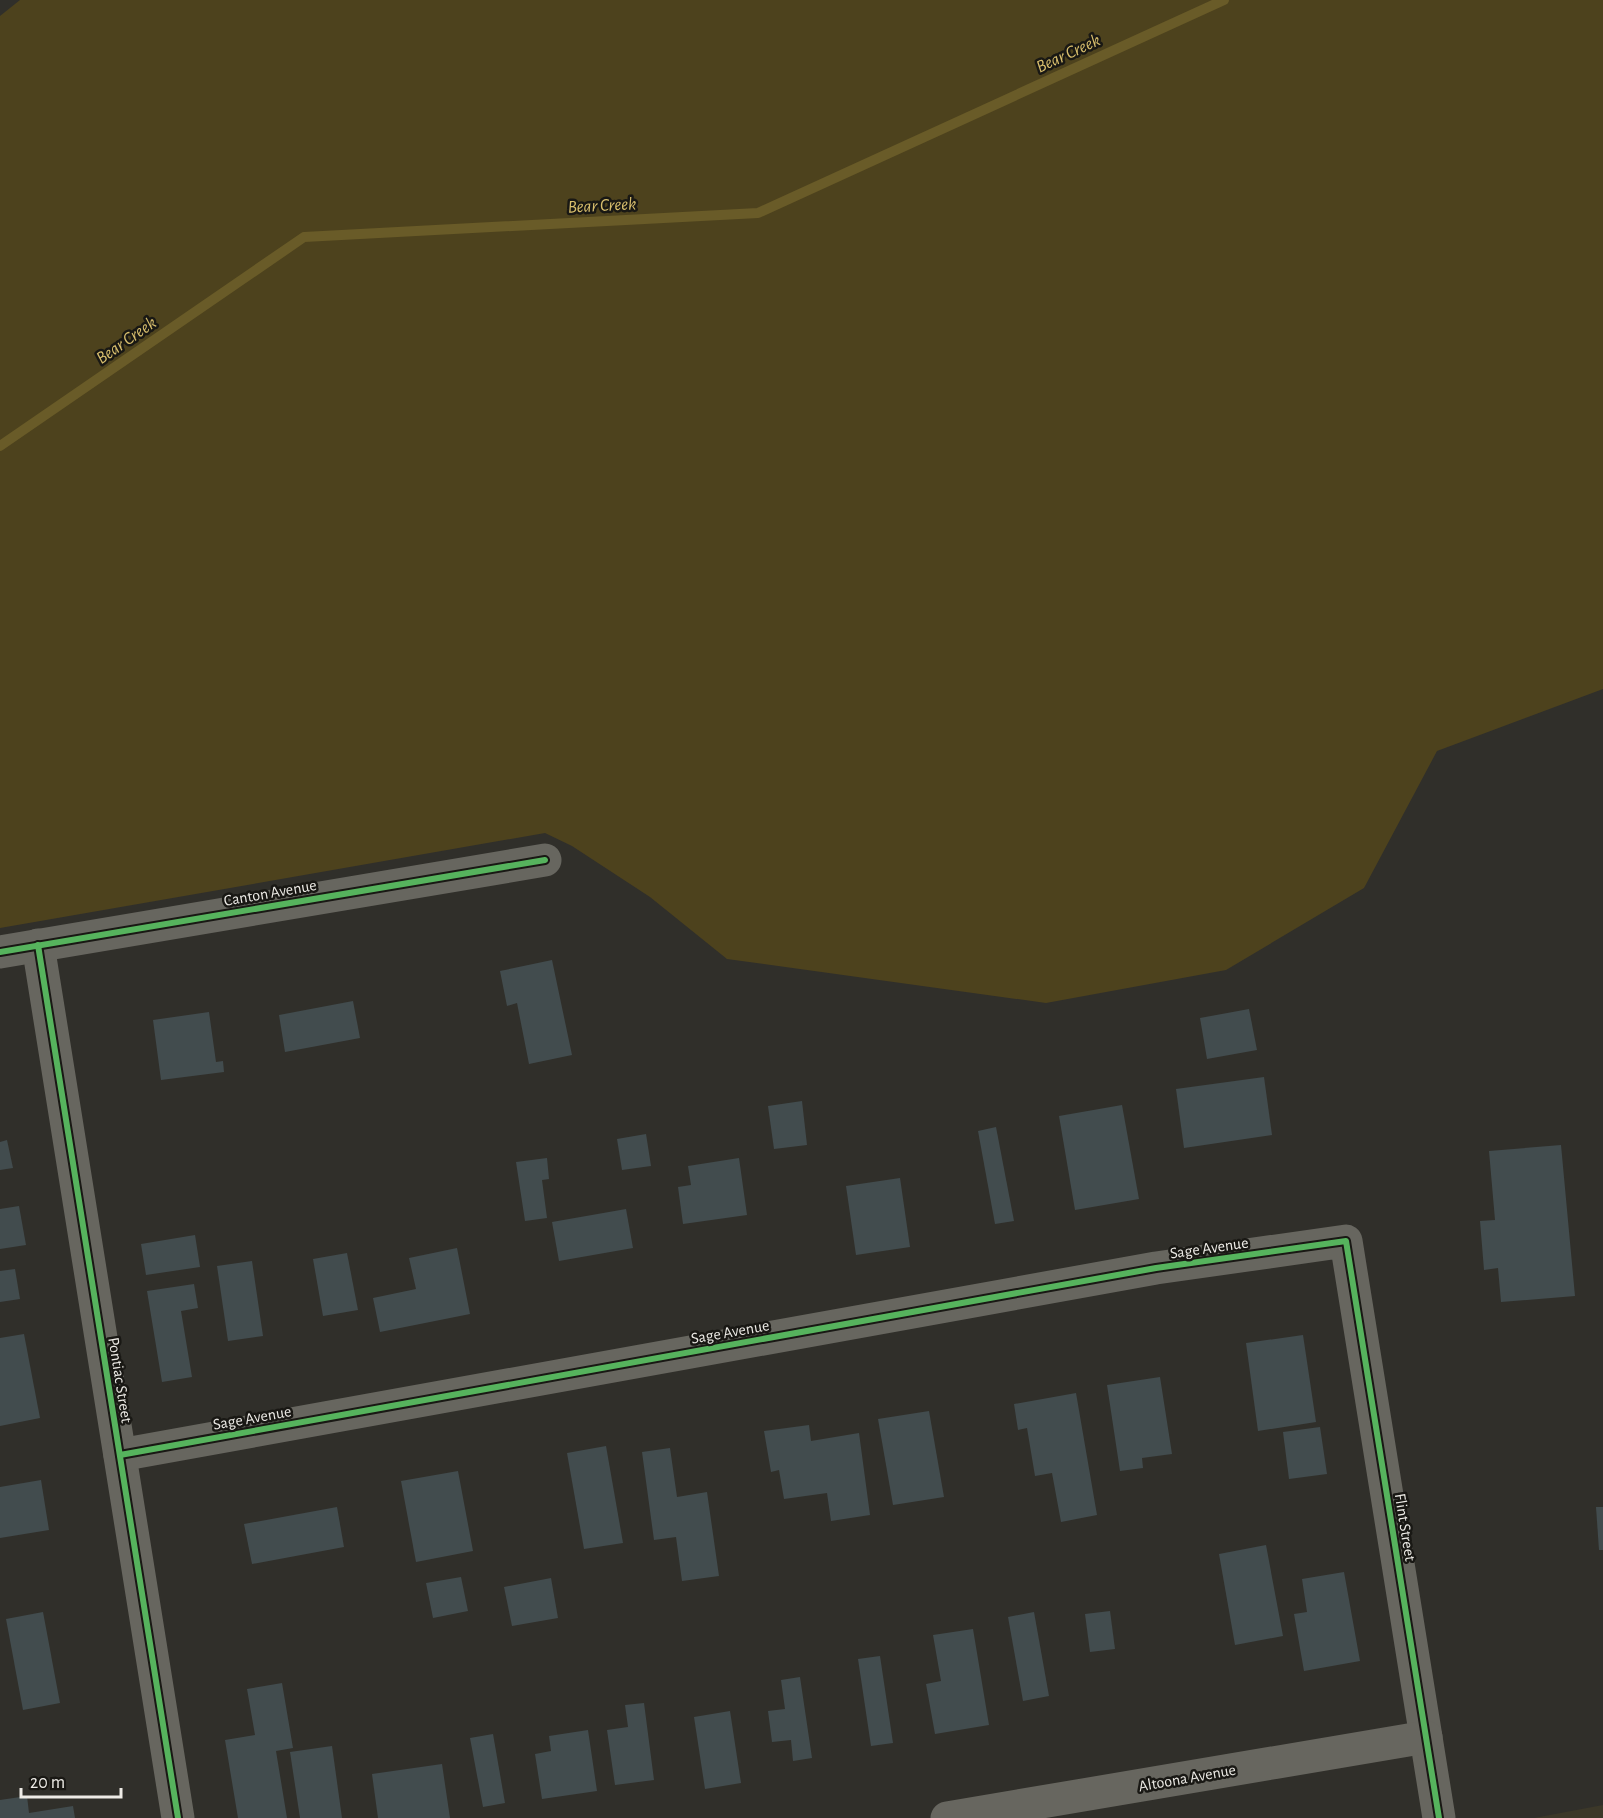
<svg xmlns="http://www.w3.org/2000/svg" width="1603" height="1818" font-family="'Alegreya Sans',sans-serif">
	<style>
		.built { fill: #3c3829 }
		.green { fill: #4d421d }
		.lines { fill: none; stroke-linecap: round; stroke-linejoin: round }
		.stream { stroke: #695b28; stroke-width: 10 }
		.building { fill: #424c4e }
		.street { stroke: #67665f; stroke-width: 33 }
		.cycleway-casing { stroke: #191814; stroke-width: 10 }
		.cycleway { stroke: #56b35d; stroke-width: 6 }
		.labels { text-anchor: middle; stroke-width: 5; stroke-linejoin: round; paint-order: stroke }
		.street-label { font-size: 16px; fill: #edebe6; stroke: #191814 }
		.water-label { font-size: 18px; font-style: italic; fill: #d9bf6d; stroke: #191814 }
	</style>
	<rect width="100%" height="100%" fill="#302f2a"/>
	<polygon class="built" points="1603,1805 1603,1818 1534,1818"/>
	<polygon class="green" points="20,0 1603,0 1603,689 1437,751 1364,888 1226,970 1046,1003 727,959 650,897 572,846 545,833 0,928 0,16"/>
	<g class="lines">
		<polyline class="stream" points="0,446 304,237 758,213 1224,0"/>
	</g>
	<g class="building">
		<polygon points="552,960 572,1055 529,1064 517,1003 507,1006 500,971"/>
		<polygon points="353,1001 360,1038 285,1052 279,1015"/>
		<polygon points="1249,1009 1257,1050 1207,1059 1200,1018"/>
		<polygon points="209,1012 216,1062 223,1061 224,1072 161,1080 153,1020"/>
		<polygon points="1264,1077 1272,1135 1184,1148 1176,1089"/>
		<polygon points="802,1101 807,1145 774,1149 768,1106"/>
		<polygon points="1122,1105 1139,1199 1075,1210 1059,1116"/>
		<polygon points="996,1127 1014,1221 995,1224 978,1131"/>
		<polygon points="646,1134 651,1166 622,1170 617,1139"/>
		<polygon points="7,1140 13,1168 0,1170 0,1142"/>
		<polygon points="1561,1145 1575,1296 1501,1302 1498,1268 1484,1270 1480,1221 1495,1220 1489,1151"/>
		<polygon points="547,1158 549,1179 542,1180 547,1218 525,1221 516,1162"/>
		<polygon points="739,1158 747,1215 683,1224 678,1187 691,1185 688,1166"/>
		<polygon points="900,1178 910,1247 856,1255 846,1186"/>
		<polygon points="19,1206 26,1245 0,1249 0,1209"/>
		<polygon points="626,1209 633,1248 559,1261 552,1222"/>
		<polygon points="195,1235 200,1267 146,1275 141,1244"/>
		<polygon points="457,1248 470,1314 380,1332 373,1298 416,1289 409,1258"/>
		<polygon points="347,1253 358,1310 323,1316 313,1259"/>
		<polygon points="252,1261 263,1336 228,1341 217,1266"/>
		<polygon points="15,1269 20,1299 0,1302 0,1271"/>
		<polygon points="194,1284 198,1308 181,1311 192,1377 162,1382 147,1291"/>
		<polygon points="24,1334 40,1418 0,1426 0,1338"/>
		<polygon points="1303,1335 1316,1422 1258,1431 1246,1343"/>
		<polygon points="1160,1377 1172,1454 1142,1458 1143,1468 1120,1471 1107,1385"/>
		<polygon points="1076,1393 1097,1515 1061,1522 1052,1473 1035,1476 1027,1428 1018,1430 1014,1404"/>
		<polygon points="929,1411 944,1497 893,1505 878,1419"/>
		<polygon points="809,1425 811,1441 859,1433 870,1515 831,1521 827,1493 784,1499 779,1470 771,1472 764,1431"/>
		<polygon points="1320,1427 1327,1474 1289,1479 1283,1432"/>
		<polygon points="606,1446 623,1543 584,1549 567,1453"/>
		<polygon points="670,1448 677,1497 707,1492 719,1576 682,1581 676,1537 654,1540 642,1452"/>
		<polygon points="458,1471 473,1551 416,1562 401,1481"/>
		<polygon points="41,1480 49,1530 0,1538 0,1487"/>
		<polygon points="337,1507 344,1547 252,1564 244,1524"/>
		<polygon points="1596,1507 1603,1507 1603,1550 1599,1550"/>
		<polygon points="1266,1545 1283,1636 1235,1645 1219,1554"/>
		<polygon points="1344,1572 1360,1661 1304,1671 1294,1614 1307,1612 1302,1579"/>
		<polygon points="461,1577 468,1611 433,1618 426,1583"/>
		<polygon points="551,1578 558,1618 512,1626 504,1587"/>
		<polygon points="1110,1611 1115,1649 1090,1652 1085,1614"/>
		<polygon points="43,1612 60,1703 23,1710 6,1619"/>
		<polygon points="1034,1612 1049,1696 1023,1701 1008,1617"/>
		<polygon points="973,1629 989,1725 935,1734 926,1684 941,1681 933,1635"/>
		<polygon points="880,1656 893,1743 871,1746 858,1659"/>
		<polygon points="800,1677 812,1758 793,1761 791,1740 772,1742 768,1711 785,1709 781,1680"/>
		<polygon points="282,1683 293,1748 276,1751 287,1818 238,1818 225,1740 255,1735 247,1689"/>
		<polygon points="644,1703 654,1780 615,1785 607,1730 628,1727 625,1705"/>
		<polygon points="730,1711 741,1783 705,1789 694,1717"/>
		<polygon points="588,1730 597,1791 542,1799 535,1754 551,1751 549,1736"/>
		<polygon points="493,1734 505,1803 483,1807 470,1738"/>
		<polygon points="332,1746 342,1818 300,1818 290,1752"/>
		<polygon points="442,1764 450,1818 378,1818 372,1774"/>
		<polygon points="27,1796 29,1813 73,1806 75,1818 0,1818 0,1800"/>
	</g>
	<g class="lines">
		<g class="street">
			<polyline points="38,945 178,1818"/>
			<polyline points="0,952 545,860"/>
			<polyline points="120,1455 1156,1268 1346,1241 1439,1818"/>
			<polyline points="947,1818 1426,1737"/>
		</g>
		<defs>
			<g id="cycleway">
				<polyline points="38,945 178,1818"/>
				<polyline points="0,952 545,860"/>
				<polyline points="120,1455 1156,1268 1346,1241 1439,1818"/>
			</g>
		</defs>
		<use href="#cycleway" class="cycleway-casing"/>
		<use href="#cycleway" class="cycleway"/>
	</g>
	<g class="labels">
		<g class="street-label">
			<text transform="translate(270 892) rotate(-10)" y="6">Canton Avenue</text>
			<text transform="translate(1209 1247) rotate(-8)" y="6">Sage Avenue</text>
			<text transform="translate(730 1331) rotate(-10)" y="6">Sage Avenue</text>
			<text transform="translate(121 1380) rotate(81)" y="6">Pontiac Street</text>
			<text transform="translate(252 1417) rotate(-10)" y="6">Sage Avenue</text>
			<text transform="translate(1406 1527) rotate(81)" y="6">Flint Street</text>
			<text transform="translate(1187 1777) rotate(-10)" y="6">Altoona Avenue</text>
		</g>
		<g class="water-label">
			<text transform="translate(1068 53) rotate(-25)" y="6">Bear Creek</text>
			<text transform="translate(602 205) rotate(-3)" y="6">Bear Creek</text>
			<text transform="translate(126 340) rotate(-35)" y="6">Bear Creek</text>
		</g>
	</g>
	<path d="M21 1788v9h100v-9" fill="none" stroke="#edebe6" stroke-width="3"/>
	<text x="30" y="1788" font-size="18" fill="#edebe6" stroke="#191814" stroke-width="4.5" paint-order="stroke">20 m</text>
</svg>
